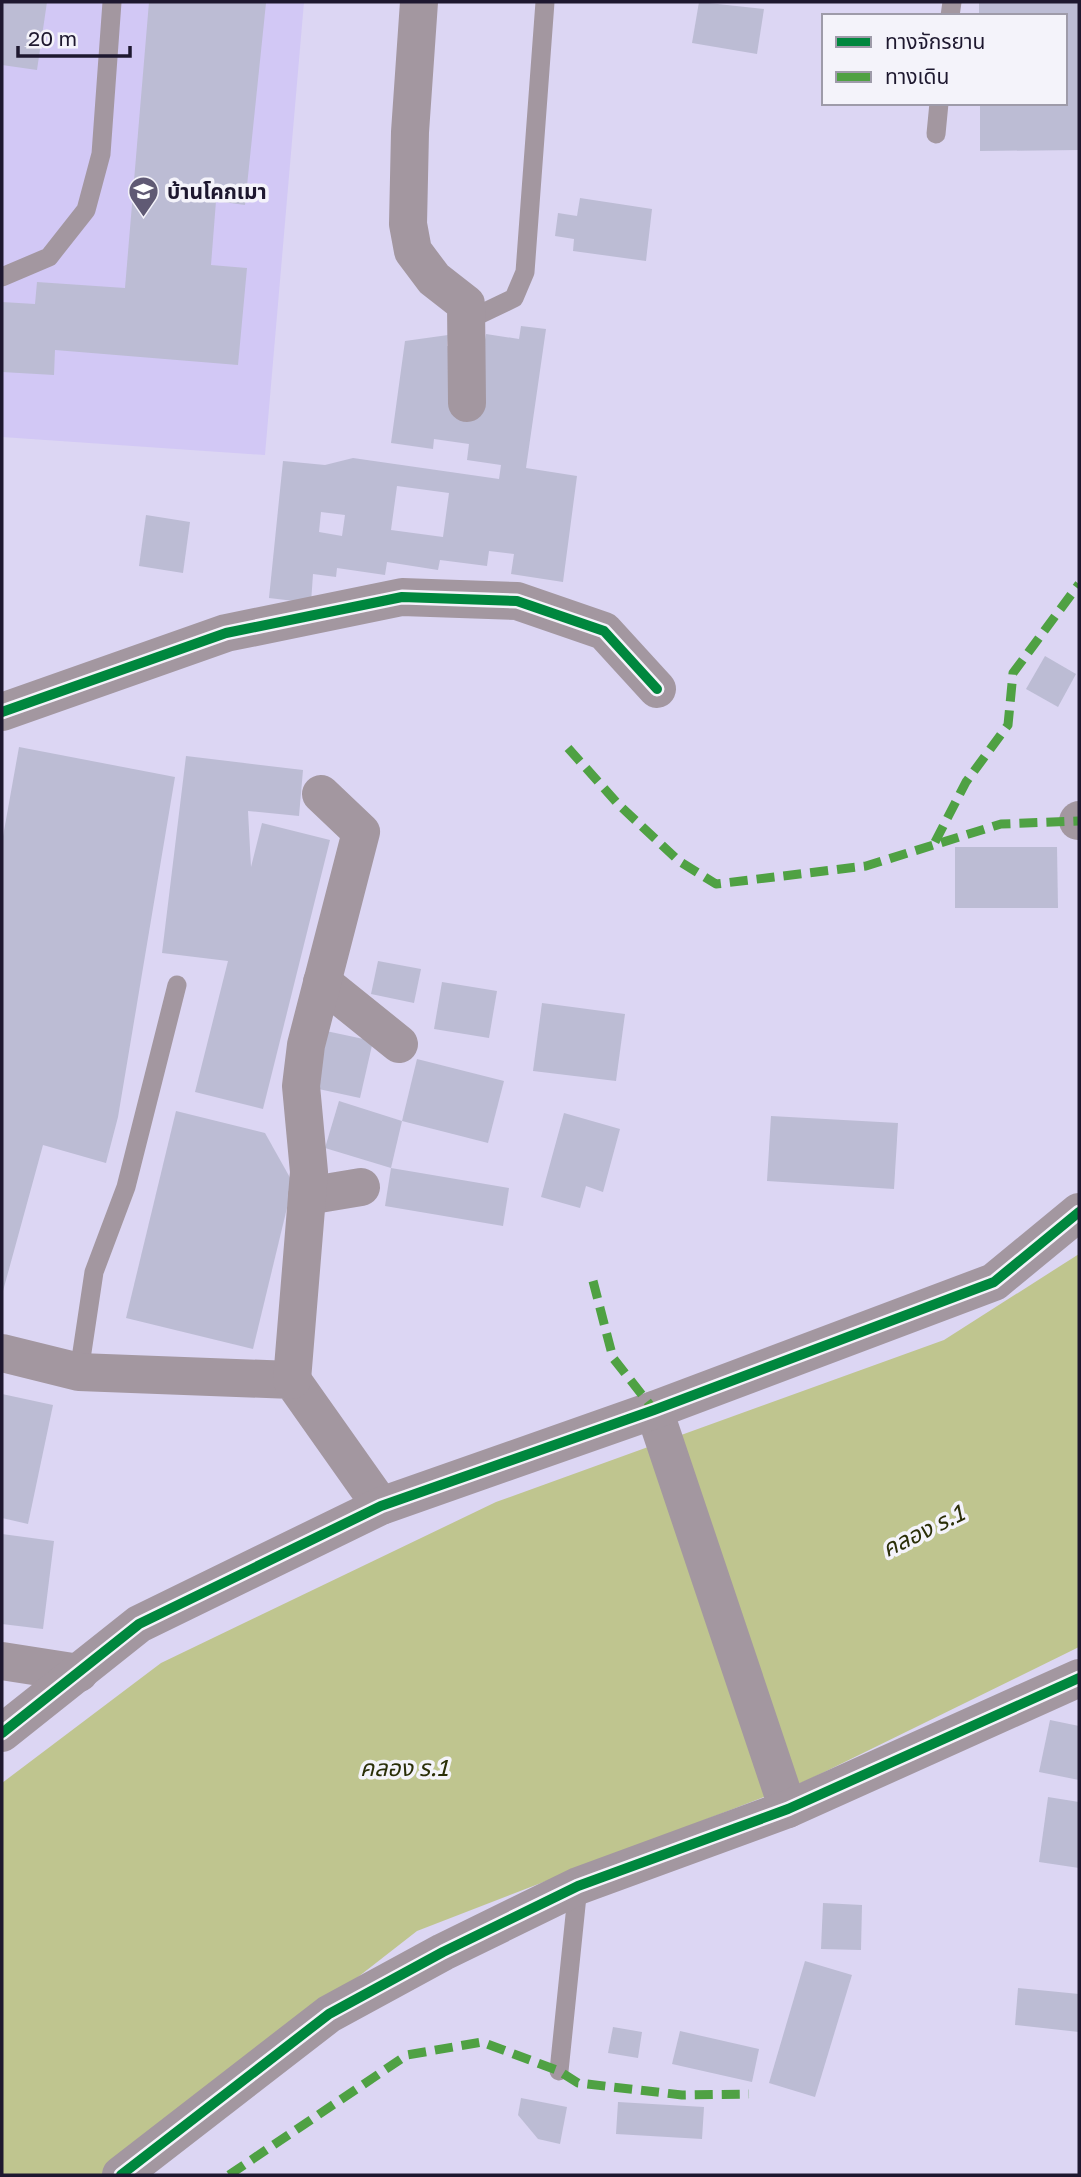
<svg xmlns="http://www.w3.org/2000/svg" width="1081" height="2177" font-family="'Golos Text','Noto Sans Thai',sans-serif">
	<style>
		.built { fill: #d2c8f5 }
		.water { fill: #bfc58f }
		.building { fill: #bcbcd4; fill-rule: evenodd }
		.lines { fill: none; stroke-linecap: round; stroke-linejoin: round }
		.service { stroke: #a397a0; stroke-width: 19 }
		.minor { stroke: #a397a0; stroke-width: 38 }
		.tertiary { stroke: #a397a0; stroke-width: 38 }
		.quiet { stroke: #4fa143; stroke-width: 9; stroke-dasharray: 18 9; stroke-linecap: butt }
		.cycleway-casing { stroke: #f4f3fa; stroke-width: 15 }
		.cycleway { stroke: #00873e; stroke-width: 10 }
		.labels { text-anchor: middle; stroke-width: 7; stroke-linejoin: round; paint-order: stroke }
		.poi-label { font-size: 21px; font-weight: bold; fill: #1e182f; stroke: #f4f3fa; text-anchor: start }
		.water-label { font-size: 23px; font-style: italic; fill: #2a2e07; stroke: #f4f3fa }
	</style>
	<rect width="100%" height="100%" fill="#dcd6f3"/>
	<polygon class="built" points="2,2 304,2 265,455 2,437"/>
	<polygon class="water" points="1079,1254 1079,1647 808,1780 417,1931 104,2175 2,2175 2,1783 161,1663 496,1502 944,1340"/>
	<g class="building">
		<polygon points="2,2 47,2 37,70 2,65"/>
		<polygon points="149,2 266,3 245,205 216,201 211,265 247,268 238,365 55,350 54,375 2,372 2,302 35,304 37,282 125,288"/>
		<polygon points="699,2 764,9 757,54 692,43"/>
		<polygon points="979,2 1079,2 1079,150 980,151 980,103 1065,103 1065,16 979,16"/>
		<polygon points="580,198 652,209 646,261 573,251 574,239 555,236 558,213 577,216"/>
		<path d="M521 326 546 329 526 468 577 476 563 582 511 574 514 554 489 551 487 566 440 560 438 570 387 562 385 575 337 568 336 577 313 574 311 603 269 598 283 461 325 465 353 458 499 479 501 465 467 460 469 444 434 439 433 449 391 443 405 341 448 335 447 346 483 351 486 334 519 339ZM397 486 449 493 443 537 391 530ZM321 512 345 515 342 536 319 532Z"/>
		<polygon points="146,515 190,522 183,573 139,566"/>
		<polygon points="1045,656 1076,674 1058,707 1026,689"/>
		<polygon points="19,747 175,777 118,1117 106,1163 43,1145 3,1291 2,842"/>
		<polygon points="186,756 303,770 299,816 248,811 251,867 262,823 330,840 263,1109 195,1092 228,961 162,953"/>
		<polygon points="955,847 1057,847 1058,908 955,908"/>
		<polygon points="378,961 421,969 414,1003 371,994"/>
		<polygon points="442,982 497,991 489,1038 434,1029"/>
		<polygon points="542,1003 625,1014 616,1081 533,1071"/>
		<polygon points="326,1031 373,1041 360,1098 314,1088"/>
		<polygon points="417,1059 504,1081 488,1143 402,1121"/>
		<polygon points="339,1101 402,1121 391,1168 325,1148"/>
		<polygon points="176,1111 265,1133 293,1183 253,1349 126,1318"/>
		<polygon points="564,1113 620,1129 603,1192 586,1186 580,1208 541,1197"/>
		<polygon points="771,1116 898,1123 894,1189 767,1181"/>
		<polygon points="391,1168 509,1188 503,1226 385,1206"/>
		<polygon points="2,1394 53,1405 28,1524 2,1518"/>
		<polygon points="2,1534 54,1541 43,1629 2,1624"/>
		<polygon points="1050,1720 1079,1726 1079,1780 1039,1772"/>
		<polygon points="1048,1797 1079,1802 1079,1868 1039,1862"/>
		<polygon points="823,1903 862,1905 861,1950 821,1949"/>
		<polygon points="805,1961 852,1975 815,2097 769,2083"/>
		<polygon points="1018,1988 1079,1994 1079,2032 1015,2025"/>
		<polygon points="613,2027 642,2032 638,2058 608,2053"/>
		<polygon points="680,2031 759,2049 752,2082 672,2064"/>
		<polygon points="521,2098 567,2107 560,2144 538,2139 518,2115"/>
		<polygon points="618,2102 704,2107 702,2139 616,2134"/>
	</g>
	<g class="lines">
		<g class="service">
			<polyline points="950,16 952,2"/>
			<polyline points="936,134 939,103"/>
			<polyline points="2,277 49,257 86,210 101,154 112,2"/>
			<polyline points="466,321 514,298 525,272 545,2"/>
			<polyline points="79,1372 94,1272 126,1187 177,985"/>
			<polyline points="559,2071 578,1886"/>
		</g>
		<g class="minor">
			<polyline points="419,2 410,132 408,224 413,251 434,279 466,304 467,403"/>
			<polyline points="2,712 226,633 402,597 517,601 604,631 657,689"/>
			<polyline points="1078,821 1079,820"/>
			<polyline points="322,982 399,1044"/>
			<polyline points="307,1196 361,1187"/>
			<polyline points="2,1353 79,1372 292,1380 381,1506"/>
			<polyline points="292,1380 309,1172 301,1086 306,1045 361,832 321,794"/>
			<polyline points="654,1410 788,1809"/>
			<polyline points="2,1661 79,1673"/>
		</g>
		<g class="tertiary">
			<polyline points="2,1733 139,1624 381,1506 654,1410 994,1282 1079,1212"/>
			<polyline points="121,2175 329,2014 443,1952 578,1886 788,1809 1079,1678"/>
		</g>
		<g class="quiet">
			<polyline points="568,748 619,805 679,861 716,884 866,866 1001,824 1078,821"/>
			<polyline points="935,842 966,782 1008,725 1013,673 1079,584"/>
			<polyline points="593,1281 613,1358 654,1410"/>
			<polyline points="229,2175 407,2055 482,2042 559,2071 578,2083 682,2095 749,2094"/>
		</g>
		<defs>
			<g id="cycleway">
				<polyline points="2,712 226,633 402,597 517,601 604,631 657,689"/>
				<polyline points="2,1733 139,1624 381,1506 654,1410 994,1282 1079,1212"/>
				<polyline points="121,2175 329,2014 443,1952 578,1886 788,1809 1079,1678"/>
			</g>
		</defs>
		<use href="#cycleway" class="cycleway-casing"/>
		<use href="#cycleway" class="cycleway"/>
	</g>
	<defs>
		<symbol id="school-pin" viewBox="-11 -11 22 30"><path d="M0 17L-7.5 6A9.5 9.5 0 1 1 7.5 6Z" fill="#605a74" stroke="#f4f3fa"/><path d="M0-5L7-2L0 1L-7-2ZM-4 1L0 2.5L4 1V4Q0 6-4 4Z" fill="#fff"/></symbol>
	</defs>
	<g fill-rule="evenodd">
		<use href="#school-pin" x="126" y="174" width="35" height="47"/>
	</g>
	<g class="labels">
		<g class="poi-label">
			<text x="167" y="199">บ้านโคกเมา</text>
		</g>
		<g class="water-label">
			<text transform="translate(923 1531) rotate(-26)" y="8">คลอง ร.1</text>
			<text x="404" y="1776">คลอง ร.1</text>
		</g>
	</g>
	<rect width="1081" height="2177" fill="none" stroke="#1e182f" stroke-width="7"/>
	<rect x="822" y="14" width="245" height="91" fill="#f4f3fa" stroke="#9e9ba9" stroke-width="2"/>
	<rect x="836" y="37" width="35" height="10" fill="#00873e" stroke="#9e9ba9" stroke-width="2"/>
	<text x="885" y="49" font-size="21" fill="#1e182f">ทางจักรยาน</text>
	<rect x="836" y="72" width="35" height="10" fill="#4fa143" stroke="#9e9ba9" stroke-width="2"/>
	<text x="885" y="84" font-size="21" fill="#1e182f">ทางเดิน</text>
	<path d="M18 46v10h112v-10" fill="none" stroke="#1e182f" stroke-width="3.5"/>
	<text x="28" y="46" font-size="21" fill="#1e182f" stroke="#f4f3fa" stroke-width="5" paint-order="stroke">20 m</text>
</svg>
